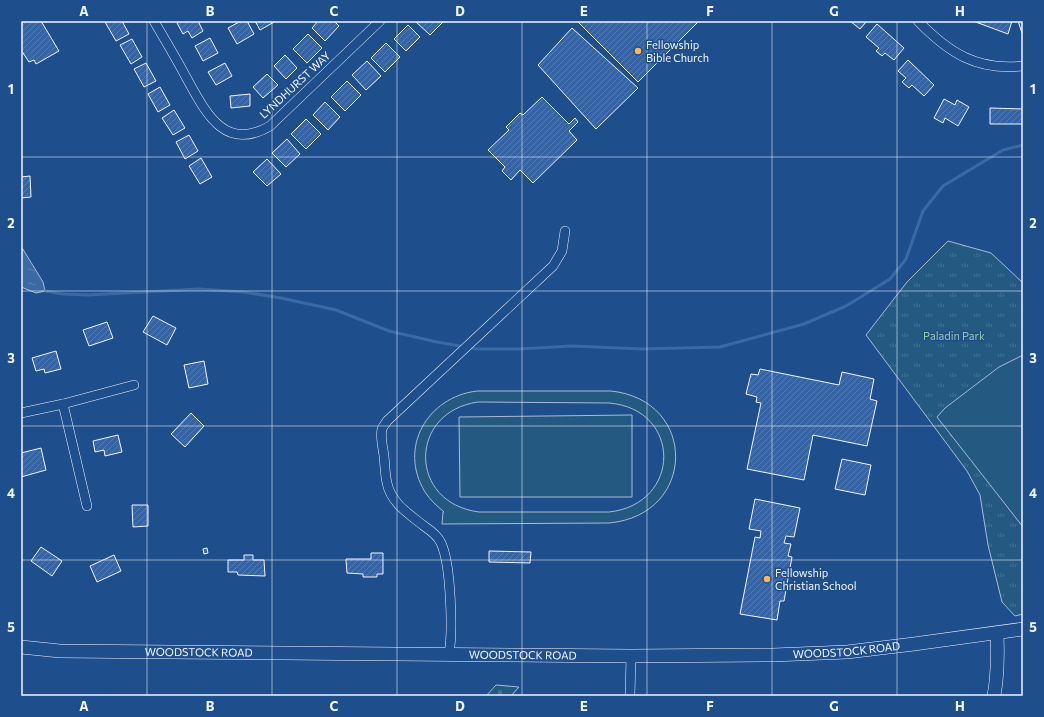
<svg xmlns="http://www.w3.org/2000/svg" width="1044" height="717" font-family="Commissioner,sans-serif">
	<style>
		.cemetery { fill: url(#cemetery-stones); stroke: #a8bbd7 }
		.park { fill: url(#park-tufts); stroke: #a8bbd7 }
		.pitch { fill: #245a82; stroke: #a8bbd7; fill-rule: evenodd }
		.water { fill: url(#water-ripples); stroke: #a8bbd7 }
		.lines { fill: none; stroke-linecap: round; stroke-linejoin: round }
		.stream { stroke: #3b69a3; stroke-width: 3 }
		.building { fill: url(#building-hatch); stroke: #f2f6ff }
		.street-casing { stroke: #f2f6ff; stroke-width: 10 }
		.secondary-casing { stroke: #f2f6ff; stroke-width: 14 }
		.street { stroke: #1f4e8c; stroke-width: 9 }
		.secondary { stroke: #1f4e8c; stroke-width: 13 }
		.grid { fill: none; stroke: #f2f6ff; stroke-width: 1; stroke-opacity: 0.55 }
		.poi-dot { fill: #ffb74d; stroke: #1f4e8c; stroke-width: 1.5 }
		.labels { text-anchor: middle; stroke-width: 3; stroke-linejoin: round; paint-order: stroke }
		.poi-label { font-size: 11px; fill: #f2f6ff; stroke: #1f4e8c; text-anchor: start }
		.street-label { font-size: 11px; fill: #f2f6ff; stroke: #1f4e8c }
		.park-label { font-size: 11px; fill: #97c8a6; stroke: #1f4e8c }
		.neatline { fill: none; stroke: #f2f6ff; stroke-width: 1.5 }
		.grid-label { font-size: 13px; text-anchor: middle; font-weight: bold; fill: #f2f6ff }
	</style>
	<defs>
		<pattern id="cemetery-stones" width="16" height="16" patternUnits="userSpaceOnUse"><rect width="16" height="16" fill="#245a82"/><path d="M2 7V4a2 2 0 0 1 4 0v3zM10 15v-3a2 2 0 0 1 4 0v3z" fill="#447295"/></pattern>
		<pattern id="park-tufts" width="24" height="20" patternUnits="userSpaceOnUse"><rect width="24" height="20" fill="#245a82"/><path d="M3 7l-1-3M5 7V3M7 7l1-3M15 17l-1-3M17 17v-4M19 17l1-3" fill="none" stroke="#447295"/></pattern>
		<pattern id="water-ripples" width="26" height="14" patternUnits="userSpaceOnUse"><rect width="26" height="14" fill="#3b69a3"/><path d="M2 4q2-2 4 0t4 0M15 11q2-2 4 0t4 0" fill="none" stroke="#587fb1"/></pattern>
		<pattern id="building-hatch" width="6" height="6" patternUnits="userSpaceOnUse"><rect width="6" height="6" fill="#3563a3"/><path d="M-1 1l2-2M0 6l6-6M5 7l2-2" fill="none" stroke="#537ab1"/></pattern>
	</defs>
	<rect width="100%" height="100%" fill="#1f4e8c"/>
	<polygon class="cemetery" points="496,685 519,687 511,696 486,696"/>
	<polygon class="park" points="948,241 991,253 1023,283 1023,614 1015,616 1002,602 988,545 980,495 967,471 866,335 907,282"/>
	<g class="pitch">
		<polygon points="1023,355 1023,527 937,417 945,408 999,367"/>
		<path d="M477 391H611C698 400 697 515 609 523L442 524 443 512H444C437 506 430 500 425 492 398 448 427 397 477 391ZM478 402 609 403C682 409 682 504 609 512H479C408 503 408 412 478 402Z"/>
		<polygon points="632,415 632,497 460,497 459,417"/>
	</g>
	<polygon class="water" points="21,246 43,282 45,291 36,293 21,287"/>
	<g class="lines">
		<polyline class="stream" points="45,291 63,294 88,295 199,289 244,292 281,298 336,310 389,331 437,342 477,349 519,349 572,346 642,349 720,347 804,324 846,306 890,279 906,259 923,211 943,186 1003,150 1023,145"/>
	</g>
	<g class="building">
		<polygon points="21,21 41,21 59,51 36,64 34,60 29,62 21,50"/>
		<polygon points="106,21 122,21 129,34 116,41 105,22"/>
		<polygon points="181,21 198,21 203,31 192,38 188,31 183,34 177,23"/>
		<polygon points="241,21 247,21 254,34 237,44 228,28"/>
		<polygon points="255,21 276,21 260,30"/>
		<polygon points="318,21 334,21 339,26 325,41 312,28"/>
		<polygon points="415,21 444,21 430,35"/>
		<polygon points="577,21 699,21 638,82"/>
		<polygon points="850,21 867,21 860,29"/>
		<polygon points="973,21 1012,21 1008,34"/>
		<polygon points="1018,21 1023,21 1023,33 1022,33"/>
		<polygon points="877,24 904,48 894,60 885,53 882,56 876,51 879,48 866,37"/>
		<polygon points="408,25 420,37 406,51 394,39"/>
		<polygon points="572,28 638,88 596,129 538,65"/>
		<polygon points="308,34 322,48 307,63 293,49"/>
		<polygon points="210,38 218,53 203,61 195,46"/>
		<polygon points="132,39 142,57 131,64 120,45"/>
		<polygon points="386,43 400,57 385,72 371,58"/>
		<polygon points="285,55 297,68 286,79 274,66"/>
		<polygon points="908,60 934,85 924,96 912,85 909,88 902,82 906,78 898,71"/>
		<polygon points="367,61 381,76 366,90 352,75"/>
		<polygon points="146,63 156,81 144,87 134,69"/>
		<polygon points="225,63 232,76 216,85 208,72"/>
		<polygon points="267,74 278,85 263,98 253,87"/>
		<polygon points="347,81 361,95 345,111 331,97"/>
		<polygon points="160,87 170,105 158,112 148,94"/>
		<polygon points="250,94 250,106 231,108 230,96"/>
		<polygon points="542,97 569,124 575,118 578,122 569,131 577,140 533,183 520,170 511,180 502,171 505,167 488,150 509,130 506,127 520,113 523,115"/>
		<polygon points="944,99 955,105 957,100 969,107 958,126 945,118 943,123 934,118"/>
		<polygon points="325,102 340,117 328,130 313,115"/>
		<polygon points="990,108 1023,109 1023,124 990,124"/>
		<polygon points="174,110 185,128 173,135 162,118"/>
		<polygon points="306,119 321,134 306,149 291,134"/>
		<polygon points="189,135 198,151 185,159 176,142"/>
		<polygon points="287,139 300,154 286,167 272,153"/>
		<polygon points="201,158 212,177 200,184 189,166"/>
		<polygon points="267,159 281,174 267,186 253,172"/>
		<polygon points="30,176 31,197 21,198 21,177"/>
		<polygon points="153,316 176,328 167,345 143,332"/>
		<polygon points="107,322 113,338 89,346 83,330"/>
		<polygon points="56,351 61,369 45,373 44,369 36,371 32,358"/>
		<polygon points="204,361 208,384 189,388 184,365"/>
		<polygon points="760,369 839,385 842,372 874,379 870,399 877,401 867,446 813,435 804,480 747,469 761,403 756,402 757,397 746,394 751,374 758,375"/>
		<polygon points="191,413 204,426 185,447 171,434"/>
		<polygon points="118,435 122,452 105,456 104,450 95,452 93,441"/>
		<polygon points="41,448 46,470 21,477 21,453"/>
		<polygon points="842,459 871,465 865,495 835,489"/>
		<polygon points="755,499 800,508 794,537 786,536 784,543 791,544 788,556 792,557 784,601 780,601 777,620 740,614 755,537 760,538 761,531 749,529"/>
		<polygon points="132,505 148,505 148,526 133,527"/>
		<polygon points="41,547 62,561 52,576 31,561"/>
		<polygon points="207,548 208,553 204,554 203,549"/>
		<polygon points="489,551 531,552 530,563 489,562"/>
		<polygon points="371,553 383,553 383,574 377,574 377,577 363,577 363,574 347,573 346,559 371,559"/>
		<polygon points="114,555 121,571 97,582 90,566"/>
		<polygon points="244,555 253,555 253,560 264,560 265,576 238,575 237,572 228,572 228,560 244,560"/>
	</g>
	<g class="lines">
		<defs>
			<g id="street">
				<path d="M154 21C165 40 176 58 186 77 205 111 224 153 270 126L380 21"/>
				<path d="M918 21C949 53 977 71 1023 66"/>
				<polyline points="63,404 87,506"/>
				<polyline points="21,413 63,404 134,385"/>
				<path d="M449 654C453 631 451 564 441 543 438 536 430 530 424 526 409 514 391 503 387 483 385 475 385 465 384 456 383 448 380 437 382 429 383 426 386 423 387 421L553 266 562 251 565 231"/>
				<polyline points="630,696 631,656"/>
			</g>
			<g id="secondary">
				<path id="s1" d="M21 647 60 651 631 656 773 655 847 652 914 644 1023 629"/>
				<path d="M994 696C998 674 998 656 997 633"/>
			</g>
		</defs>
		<use href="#street" class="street-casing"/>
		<use href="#secondary" class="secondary-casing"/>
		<use href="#street" class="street"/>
		<use href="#secondary" class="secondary"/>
	</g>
	<path class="grid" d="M147 21V696M272 21V696M397 21V696M522 21V696M647 21V696M772 21V696M897 21V696M21 157H1023M21 291H1023M21 426H1023M21 560H1023"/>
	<g class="poi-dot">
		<circle cx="638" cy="51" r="4"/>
		<circle cx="767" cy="579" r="4"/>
	</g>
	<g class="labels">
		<g class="poi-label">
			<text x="646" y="49">Fellowship<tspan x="646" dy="13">Bible Church</tspan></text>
			<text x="775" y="577">Fellowship<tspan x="775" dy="13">Christian School</tspan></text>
		</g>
		<g class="street-label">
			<text transform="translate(295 85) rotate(-43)" y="4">LYNDHURST WAY</text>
			<text dy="4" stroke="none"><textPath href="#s1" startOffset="826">WOODSTOCK ROAD</textPath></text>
			<text dy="4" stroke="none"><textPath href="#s1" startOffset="178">WOODSTOCK ROAD</textPath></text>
			<text dy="4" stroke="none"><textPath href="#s1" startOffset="502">WOODSTOCK ROAD</textPath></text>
		</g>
		<g class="park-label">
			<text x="954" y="340">Paladin Park</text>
		</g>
	</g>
	<rect width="1044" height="717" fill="none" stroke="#1f4e8c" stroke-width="44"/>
	<rect x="22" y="22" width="1000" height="673" class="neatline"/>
	<g class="grid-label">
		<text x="84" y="16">A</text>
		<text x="210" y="16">B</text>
		<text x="334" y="16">C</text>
		<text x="460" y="16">D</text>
		<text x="584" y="16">E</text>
		<text x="710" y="16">F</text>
		<text x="834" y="16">G</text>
		<text x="960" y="16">H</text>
		<text x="11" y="94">1</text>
		<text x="1033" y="94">1</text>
		<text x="11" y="228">2</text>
		<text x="1033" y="228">2</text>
		<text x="11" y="363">3</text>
		<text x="1033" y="363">3</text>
		<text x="11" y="498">4</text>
		<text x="1033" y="498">4</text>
		<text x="11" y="632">5</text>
		<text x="1033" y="632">5</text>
		<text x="84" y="711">A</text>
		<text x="210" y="711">B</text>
		<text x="334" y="711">C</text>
		<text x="460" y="711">D</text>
		<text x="584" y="711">E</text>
		<text x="710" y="711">F</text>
		<text x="834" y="711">G</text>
		<text x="960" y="711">H</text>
	</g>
</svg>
